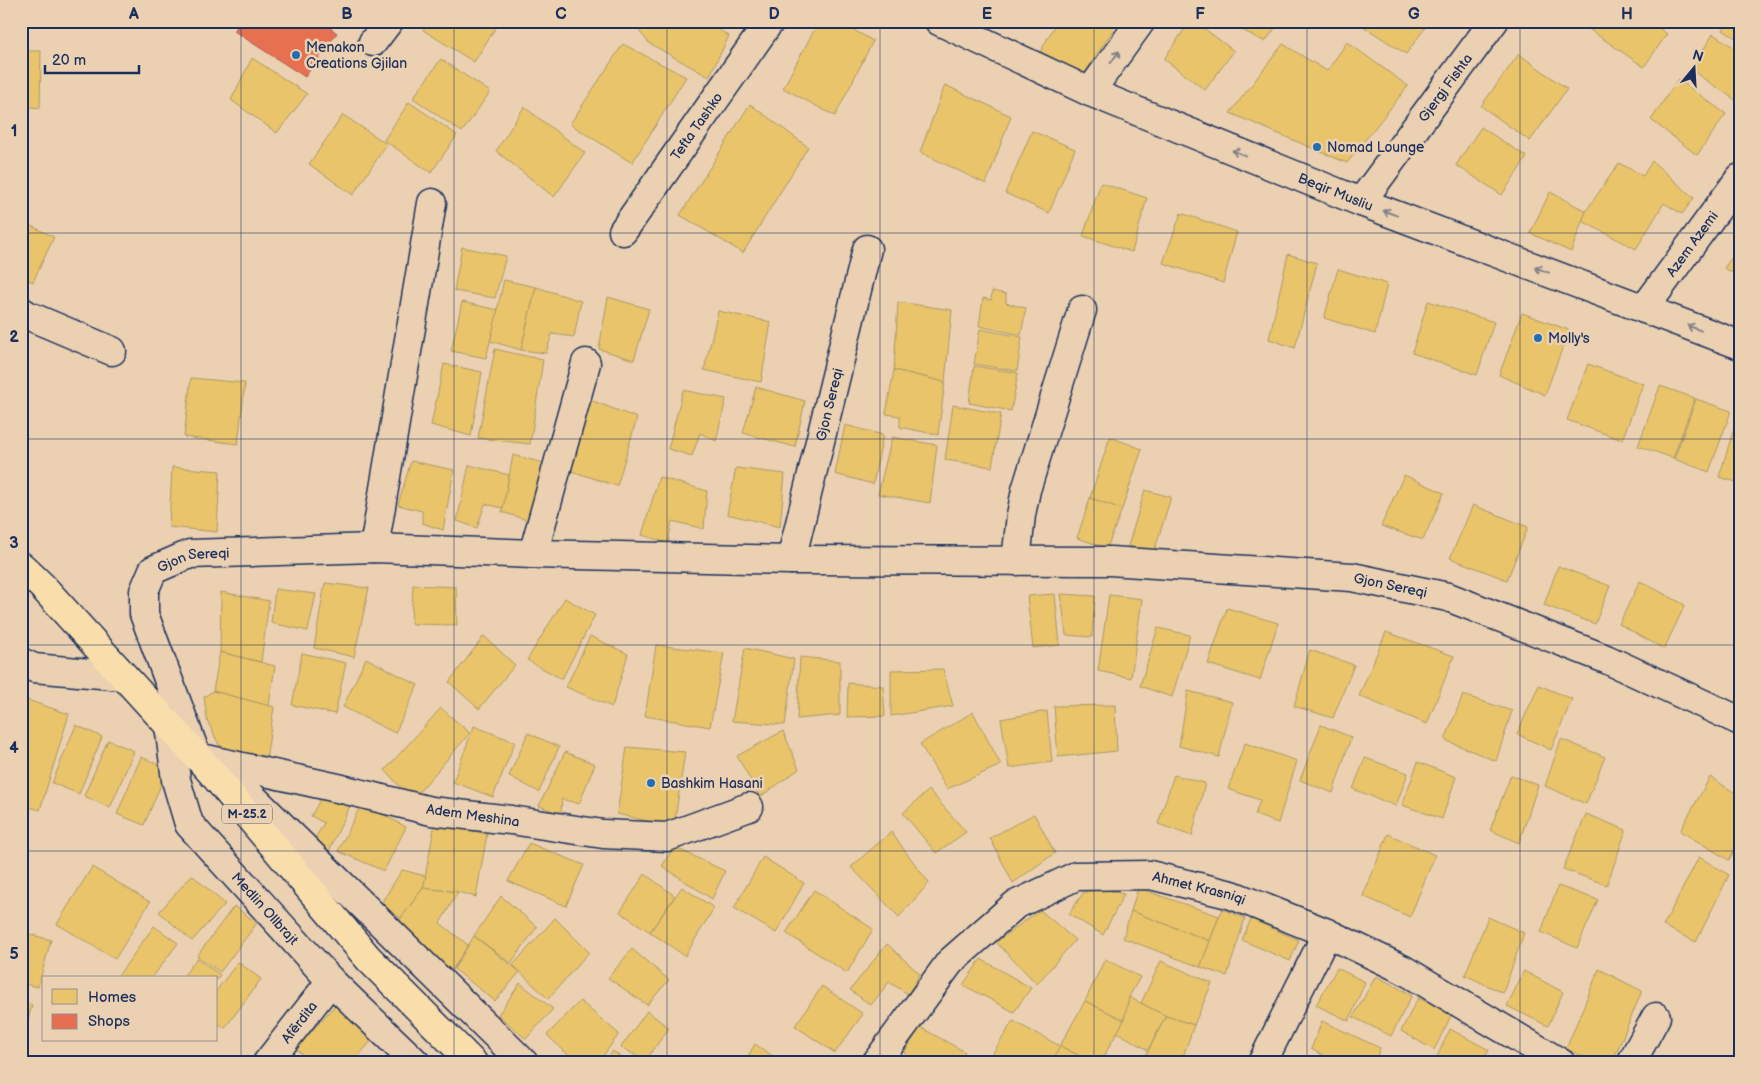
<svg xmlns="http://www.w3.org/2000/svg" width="1761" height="1084" font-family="'Balsamiq Sans',sans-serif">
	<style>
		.homes { fill: #e9c46a; stroke: #ab9766 }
		.shops { fill: #e76f51; stroke: #aa5c55 }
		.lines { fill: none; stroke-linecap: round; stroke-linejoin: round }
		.minor-casing { stroke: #1b2f5e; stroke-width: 31 }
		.major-casing { stroke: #1b2f5e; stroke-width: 31 }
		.minor { stroke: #ebd1b2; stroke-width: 28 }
		.major { stroke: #f9deab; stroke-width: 28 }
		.oneway { stroke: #838088 }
		.grid { fill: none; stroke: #1b2f5e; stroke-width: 1; stroke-opacity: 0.55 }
		.poi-dot { fill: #1f6fb2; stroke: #ebd1b2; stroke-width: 2 }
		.labels { text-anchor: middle; stroke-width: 5; stroke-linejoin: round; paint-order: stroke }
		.shield { fill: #ebd1b2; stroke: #596077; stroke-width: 1 }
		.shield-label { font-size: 12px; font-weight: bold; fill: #1b2f5e }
		.poi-label { font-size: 14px; fill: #1b2f5e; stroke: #ebd1b2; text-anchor: start }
		.street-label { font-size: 14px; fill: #1b2f5e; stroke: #ebd1b2 }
		.neatline { fill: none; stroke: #1b2f5e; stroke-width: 2 }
		.grid-label { font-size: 16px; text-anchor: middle; font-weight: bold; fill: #1b2f5e }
	</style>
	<rect width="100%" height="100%" fill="#ebd1b2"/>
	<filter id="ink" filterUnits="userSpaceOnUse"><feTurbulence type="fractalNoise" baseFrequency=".02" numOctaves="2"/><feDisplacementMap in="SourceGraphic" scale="10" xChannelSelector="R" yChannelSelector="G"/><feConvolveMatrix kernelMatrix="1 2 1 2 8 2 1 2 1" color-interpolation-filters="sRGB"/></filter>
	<g filter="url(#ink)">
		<g class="homes">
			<polygon points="429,21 500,21 474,62 423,30"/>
			<polygon points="634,21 705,21 729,36 709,77 649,43 635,26"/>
			<polygon points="819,21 838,21 873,41 835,116 783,88"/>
			<polygon points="1053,21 1119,21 1084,74 1040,52 1056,23"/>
			<polygon points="1190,21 1194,21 1234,51 1205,90 1164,59"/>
			<polygon points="1225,21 1280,21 1265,42"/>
			<polygon points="1366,21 1430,21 1406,54 1363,26"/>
			<polygon points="1577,21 1649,21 1667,34 1644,67"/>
			<polygon points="1729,21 1740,21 1740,41 1723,30"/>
			<polygon points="1713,34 1740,51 1740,103 1691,70"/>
			<polygon points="1347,42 1408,86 1347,163 1230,113 1283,44 1327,71"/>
			<polygon points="623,44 686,77 632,163 570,124"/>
			<polygon points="21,51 41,51 40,108 21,106"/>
			<polygon points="1519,54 1567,89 1530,141 1481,106"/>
			<polygon points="252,58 307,94 277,133 231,100"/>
			<polygon points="441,59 490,92 462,132 413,98"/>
			<polygon points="1678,79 1726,114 1697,155 1651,120"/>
			<polygon points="945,85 1011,116 986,184 920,152"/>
			<polygon points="409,102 457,135 431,173 384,140"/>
			<polygon points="750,104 808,147 743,253 680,215"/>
			<polygon points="524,107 585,153 554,197 496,151"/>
			<polygon points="343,115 387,144 353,195 309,164"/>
			<polygon points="1481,127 1527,157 1502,195 1456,165"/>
			<polygon points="1032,131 1075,149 1049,213 1005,193"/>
			<polygon points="1652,161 1694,198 1682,214 1664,203 1636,249 1582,221 1586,211 1619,163 1643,176"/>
			<polygon points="1101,183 1147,198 1132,252 1083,236"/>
			<polygon points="1550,192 1586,211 1571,252 1530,233"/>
			<polygon points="1181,213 1237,232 1223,283 1163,263"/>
			<polygon points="21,221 54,237 33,282 21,277"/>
			<polygon points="1740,246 1740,277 1724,268"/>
			<polygon points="462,247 506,256 495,298 454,291"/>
			<polygon points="1288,254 1317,263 1295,348 1269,339"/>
			<polygon points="1338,269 1387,284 1375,334 1324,318"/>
			<polygon points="504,280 536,287 521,350 490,341"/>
			<polygon points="536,287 581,301 574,337 552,334 546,353 521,350"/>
			<polygon points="992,291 1006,294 1006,303 1026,308 1021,335 979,326 983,298 991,300"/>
			<polygon points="608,297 649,309 634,360 599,349"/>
			<polygon points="1428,301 1494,322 1477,375 1412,353"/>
			<polygon points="462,302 498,310 486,358 451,351"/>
			<polygon points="898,302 952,310 945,382 894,370"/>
			<polygon points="718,311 771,322 761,382 704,370"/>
			<polygon points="1522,313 1569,330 1545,395 1499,375"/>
			<polygon points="980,329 1022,337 1017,371 974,364"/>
			<polygon points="495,349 543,360 530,444 478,438"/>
			<polygon points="444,364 482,372 471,436 431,425"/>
			<polygon points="1588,364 1643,384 1622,440 1567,420"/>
			<polygon points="974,366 1018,373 1011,411 969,403"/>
			<polygon points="894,370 945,382 938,435 900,427 900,416 886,414"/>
			<polygon points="191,378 245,383 238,444 184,437"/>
			<polygon points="1660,386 1695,398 1673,458 1638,446"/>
			<polygon points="756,387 805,401 795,447 743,433"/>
			<polygon points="683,390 726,399 716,441 700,433 692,456 668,449"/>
			<polygon points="583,397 637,418 617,486 562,468"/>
			<polygon points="1696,399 1731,411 1709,472 1674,459"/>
			<polygon points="953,405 1001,414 992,467 945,460"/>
			<polygon points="1737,419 1740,419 1740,483 1719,477"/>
			<polygon points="845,425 883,435 873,484 835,474"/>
			<polygon points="892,437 937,445 930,503 878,494"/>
			<polygon points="1110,437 1142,449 1122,509 1090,498"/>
			<polygon points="513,455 544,463 530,521 502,512"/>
			<polygon points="411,461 454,470 443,530 422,523 422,511 398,505"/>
			<polygon points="469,465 509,475 503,508 485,504 477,528 457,521"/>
			<polygon points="172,467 220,471 217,532 169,527"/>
			<polygon points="736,468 785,474 780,527 727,514"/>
			<polygon points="1404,475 1444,493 1423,540 1381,526"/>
			<polygon points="659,477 707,491 704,529 672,521 668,543 642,535"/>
			<polygon points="1145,490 1171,497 1154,552 1128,546"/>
			<polygon points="1090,498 1122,509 1107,548 1077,538"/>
			<polygon points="1473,505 1528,527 1507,580 1450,558"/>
			<polygon points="1558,566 1610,586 1595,624 1544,605"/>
			<polygon points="1640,581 1685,605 1664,649 1619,624"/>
			<polygon points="325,583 369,588 354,657 314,648"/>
			<polygon points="413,585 456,587 457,625 411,624"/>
			<polygon points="275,589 316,594 308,631 271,623"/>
			<polygon points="221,592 269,601 261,662 220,652"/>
			<polygon points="1055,594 1060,645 1033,648 1027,596"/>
			<polygon points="1061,594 1095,596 1092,637 1066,635"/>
			<polygon points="1109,595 1142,599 1131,678 1098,671"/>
			<polygon points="565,598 595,615 562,679 527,660"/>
			<polygon points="1227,608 1278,623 1260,680 1208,664"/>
			<polygon points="1158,628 1190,635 1172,697 1140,686"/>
			<polygon points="1386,632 1454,656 1427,724 1359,696"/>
			<polygon points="484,636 515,665 479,709 449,682"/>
			<polygon points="590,636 628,654 612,707 566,687"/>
			<polygon points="656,645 724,653 710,727 645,716"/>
			<polygon points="745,648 794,659 785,725 732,721"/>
			<polygon points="1310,650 1354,665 1333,718 1294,706"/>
			<polygon points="220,652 275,666 269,706 213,691"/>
			<polygon points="302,653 346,663 335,714 292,705"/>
			<polygon points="800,657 840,661 840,715 797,719"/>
			<polygon points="366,658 418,685 395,733 343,707"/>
			<polygon points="943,669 953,706 891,716 891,670"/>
			<polygon points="848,683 883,686 885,716 847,717"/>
			<polygon points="1539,685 1572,699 1551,750 1517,734"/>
			<polygon points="213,691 274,707 266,760 253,763 219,745 207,720 204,697"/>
			<polygon points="1188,691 1232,702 1219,757 1179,746"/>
			<polygon points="1463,695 1512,711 1496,761 1445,740"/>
			<polygon points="21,698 69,714 40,810 21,805"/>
			<polygon points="1115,705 1117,751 1058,757 1054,706"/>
			<polygon points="441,708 470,733 412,800 385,770"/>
			<polygon points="1047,711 1052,762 1009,768 1001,719"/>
			<polygon points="973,712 1001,765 947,789 920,744"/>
			<polygon points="76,725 102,737 79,794 52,783"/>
			<polygon points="1321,725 1351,737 1333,793 1300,780"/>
			<polygon points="474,726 515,742 493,797 453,782"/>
			<polygon points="783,731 799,769 760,797 737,756"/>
			<polygon points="528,733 559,747 539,792 509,776"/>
			<polygon points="1561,739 1605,757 1586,804 1545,786"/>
			<polygon points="108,740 134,751 110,808 84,796"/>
			<polygon points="1245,743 1297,761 1278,823 1255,815 1260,800 1228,789"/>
			<polygon points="627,747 685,752 674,827 617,814"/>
			<polygon points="565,752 595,764 579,804 562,799 561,814 539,806"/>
			<polygon points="141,757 168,768 144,825 117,814"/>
			<polygon points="1365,758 1408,773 1396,806 1353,789"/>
			<polygon points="1418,762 1456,777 1442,819 1402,805"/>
			<polygon points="1174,775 1205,783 1192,836 1158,824"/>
			<polygon points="1511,775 1538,785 1519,843 1490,830"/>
			<polygon points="1710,777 1740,796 1740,840 1729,860 1680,831"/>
			<polygon points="929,790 966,832 936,853 903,813"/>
			<polygon points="324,793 350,806 327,855 311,845 324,823 311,816"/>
			<polygon points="362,803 406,827 384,871 338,851"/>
			<polygon points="1034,814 1055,853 1013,883 990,838"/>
			<polygon points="1586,814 1626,830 1607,885 1563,869"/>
			<polygon points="435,823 487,834 476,897 458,892 423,888"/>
			<polygon points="891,832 929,883 899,917 851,867"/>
			<polygon points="1388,834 1435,855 1410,917 1363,896"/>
			<polygon points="529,843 584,865 566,906 508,881"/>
			<polygon points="674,847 725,871 712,899 662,866"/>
			<polygon points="763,857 804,883 776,933 734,908"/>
			<polygon points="1699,857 1729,875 1696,942 1663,926"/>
			<polygon points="92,867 150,902 115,959 57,924"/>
			<polygon points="402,870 426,876 423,888 401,918 380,905"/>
			<polygon points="645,874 675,896 650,932 620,912"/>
			<polygon points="192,875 225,904 192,941 159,912"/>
			<polygon points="1558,886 1598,900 1577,948 1541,932"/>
			<polygon points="682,887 714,908 685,956 650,932"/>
			<polygon points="1095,887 1124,894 1103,935 1069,914 1083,893"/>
			<polygon points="423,888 458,892 440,923 468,945 451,972 396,925"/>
			<polygon points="1138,888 1219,916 1210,941 1131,911"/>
			<polygon points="814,890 873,929 847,973 786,933"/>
			<polygon points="501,896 537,927 511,963 474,936"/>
			<polygon points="234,906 257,923 220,972 197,956"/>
			<polygon points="1222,909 1245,918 1227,976 1200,967"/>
			<polygon points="1040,910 1075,940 1037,984 996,942"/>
			<polygon points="1131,911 1210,941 1200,967 1123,938"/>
			<polygon points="1488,917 1524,933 1503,993 1465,975"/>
			<polygon points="555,918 589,952 548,999 513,965"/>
			<polygon points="1251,919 1299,940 1290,961 1242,940"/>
			<polygon points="154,926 178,943 152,978 120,978 118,976"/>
			<polygon points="21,932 51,940 38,987 21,983"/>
			<polygon points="474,936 520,972 495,1001 454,969"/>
			<polygon points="887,944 920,974 908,994 889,982 871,1005 850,990"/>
			<polygon points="632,949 669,980 647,1005 608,978"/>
			<polygon points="197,958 220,975 216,980 216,978 182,978"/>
			<polygon points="981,959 1031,988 1014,1012 963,985"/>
			<polygon points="1105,959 1140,977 1129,997 1124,1020 1085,1001"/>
			<polygon points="1161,961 1212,983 1194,1025 1166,1016 1141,1003"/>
			<polygon points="238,962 261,979 225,1028 216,1022 216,991"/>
			<polygon points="1337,968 1365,982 1349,1021 1316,1005"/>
			<polygon points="1599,969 1642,991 1612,1063 1598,1063 1566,1049"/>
			<polygon points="1524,971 1563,992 1548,1026 1507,1006"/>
			<polygon points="1376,976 1412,995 1391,1036 1353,1017"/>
			<polygon points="520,983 553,1009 526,1039 498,1015"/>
			<polygon points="822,986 863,1014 835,1053 795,1026"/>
			<polygon points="1129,997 1166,1016 1148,1050 1117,1032 1124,1020"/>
			<polygon points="1418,998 1452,1014 1434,1050 1401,1031"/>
			<polygon points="580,1001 619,1034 598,1063 577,1063 547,1035"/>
			<polygon points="1085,1001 1124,1020 1100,1063 1093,1063 1060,1046"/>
			<polygon points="21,1002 32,1005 21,1046"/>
			<polygon points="336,1004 374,1038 352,1063 312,1063 296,1049"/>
			<polygon points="647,1011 669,1028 645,1061 621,1047"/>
			<polygon points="1166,1016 1194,1025 1181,1063 1142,1063"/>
			<polygon points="1013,1021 1060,1046 1052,1063 991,1063 988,1061"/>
			<polygon points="1322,1021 1380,1048 1375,1063 1338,1063 1311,1049"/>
			<polygon points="920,1027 965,1052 958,1063 920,1063 904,1053"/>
			<polygon points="1450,1029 1489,1050 1482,1063 1434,1063"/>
			<polygon points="755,1044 783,1063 744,1063"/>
			<polygon points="1060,1046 1093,1063 1052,1063"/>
			<polygon points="613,1051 629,1063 604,1063"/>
		</g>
		<polygon class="shops" points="241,21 321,21 337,33 305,77 234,31"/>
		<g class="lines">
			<defs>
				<g id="minor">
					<path id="s1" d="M939 21 1090 92 1361 202 1740 345"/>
					<polyline points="373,42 389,21"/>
					<polyline points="1090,92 1141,21"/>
					<path id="s2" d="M1361 202 1494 21"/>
					<path id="s3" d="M623 231 770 21"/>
					<path id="s4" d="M1644 309 1740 178"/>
					<polyline points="21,311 27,315 112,351"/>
					<polyline points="374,548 432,203"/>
					<polyline points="533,554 586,363"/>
					<path id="s5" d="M791 560 867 249"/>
					<polyline points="1016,561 1021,515 1026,490 1082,310"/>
					<polyline points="21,662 34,668 123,676"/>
					<path id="s6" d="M169 725 176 780 189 824 331 981 416 1063"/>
					<polyline points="213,774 237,782 524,1063"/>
					<path id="s7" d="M749 807 667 837 603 834 511 820 431 811 342 789 197 757 144 614V591L153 570 190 554 374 548 533 554 791 560 1110 561 1352 577 1448 597 1606 659 1740 721"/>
					<path id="s8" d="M267 1063 331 981"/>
					<path id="s9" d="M876 1063 950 962 1015 905 1076 876 1150 875 1232 895 1327 933 1404 970 1561 1063"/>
					<polyline points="1262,1063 1327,933"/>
					<polyline points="1631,1063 1656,1017"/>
				</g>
				<polyline id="major" points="21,566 42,586 213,774 368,958 473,1063"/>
			</defs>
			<use href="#minor" class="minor-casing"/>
			<use href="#major" class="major-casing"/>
			<use href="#minor" class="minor"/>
			<use href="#major" class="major"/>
		</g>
		<defs><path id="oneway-shaft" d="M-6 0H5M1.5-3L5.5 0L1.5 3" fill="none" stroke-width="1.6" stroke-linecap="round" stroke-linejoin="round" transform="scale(1.25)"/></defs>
		<g class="oneway">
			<use href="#oneway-shaft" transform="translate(1115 57) rotate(-54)"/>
			<use href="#oneway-shaft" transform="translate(1239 153) rotate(-158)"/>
			<use href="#oneway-shaft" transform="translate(1390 213) rotate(-159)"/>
			<use href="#oneway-shaft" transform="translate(1542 270) rotate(-159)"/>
			<use href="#oneway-shaft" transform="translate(1694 328) rotate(-159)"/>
		</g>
	</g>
	<path class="grid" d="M241 21V1063M454 21V1063M667 21V1063M880 21V1063M1094 21V1063M1307 21V1063M1520 21V1063M21 233H1740M21 439H1740M21 645H1740M21 851H1740"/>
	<g class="poi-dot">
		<circle cx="296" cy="55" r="5"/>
		<circle cx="1317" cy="147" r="5"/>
		<circle cx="1538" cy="338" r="5"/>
		<circle cx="651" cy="783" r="5"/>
	</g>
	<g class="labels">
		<rect class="shield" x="222" y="804.5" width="50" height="19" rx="4"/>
		<g class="shield-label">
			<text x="247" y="818">M-25.2</text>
		</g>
		<g class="poi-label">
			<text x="306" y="52">Menakon<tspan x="306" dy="16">Creations Gjilan</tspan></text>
			<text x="1327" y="152">Nomad Lounge</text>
			<text x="1548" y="343">Molly's</text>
			<text x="661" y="788">Bashkim Hasani</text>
		</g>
		<g class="street-label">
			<text dy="5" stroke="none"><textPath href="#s2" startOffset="142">Gjergj Fishta</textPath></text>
			<text dy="5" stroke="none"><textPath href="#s3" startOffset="128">Tefta Tashko</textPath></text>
			<text dy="5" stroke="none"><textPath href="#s1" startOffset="432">Beqir Musliu</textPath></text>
			<text dy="5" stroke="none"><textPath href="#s4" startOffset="81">Azem Azemi</textPath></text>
			<text dy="5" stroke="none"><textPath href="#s5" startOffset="160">Gjon Sereqi</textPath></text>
			<text dy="5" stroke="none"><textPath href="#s7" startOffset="806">Gjon Sereqi</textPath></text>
			<text dy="5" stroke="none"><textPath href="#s7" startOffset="2006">Gjon Sereqi</textPath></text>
			<text transform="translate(473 815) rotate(8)" y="5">Adem Meshina</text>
			<text dy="5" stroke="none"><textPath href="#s9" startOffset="404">Ahmet Krasniqi</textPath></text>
			<text dy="5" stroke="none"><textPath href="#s6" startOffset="215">Medlin Ollbrajt</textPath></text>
			<text dy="5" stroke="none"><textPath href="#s8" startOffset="52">Afërdita</textPath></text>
		</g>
	</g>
	<rect width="1761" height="1084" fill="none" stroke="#ebd1b2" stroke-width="55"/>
	<rect x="42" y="976" width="175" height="65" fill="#ebd1b2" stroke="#989090"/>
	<rect x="52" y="989" width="25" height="15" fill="#e9c46a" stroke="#989090"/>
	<text x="88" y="1002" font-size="15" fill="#1b2f5e">Homes</text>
	<rect x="52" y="1014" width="25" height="15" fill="#e76f51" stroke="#989090"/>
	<text x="88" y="1026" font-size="15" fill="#1b2f5e">Shops</text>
	<g transform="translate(1694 68) rotate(18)" stroke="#ebd1b2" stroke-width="4" paint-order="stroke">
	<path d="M0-4L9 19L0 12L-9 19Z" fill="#1b2f5e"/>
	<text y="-8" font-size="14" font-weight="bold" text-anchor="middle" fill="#1b2f5e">N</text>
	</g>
	<path d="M45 65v8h94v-8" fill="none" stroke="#1b2f5e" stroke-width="2.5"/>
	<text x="52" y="65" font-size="15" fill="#1b2f5e" stroke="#ebd1b2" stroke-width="4" paint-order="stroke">20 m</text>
	<rect x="28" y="28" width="1706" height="1028" class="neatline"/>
	<g class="grid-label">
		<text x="134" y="19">A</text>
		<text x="347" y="19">B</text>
		<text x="561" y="19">C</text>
		<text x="774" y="19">D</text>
		<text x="987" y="19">E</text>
		<text x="1200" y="19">F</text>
		<text x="1414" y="19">G</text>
		<text x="1627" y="19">H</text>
		<text x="14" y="136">1</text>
		<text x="14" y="342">2</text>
		<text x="14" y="548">3</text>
		<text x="14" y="753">4</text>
		<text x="14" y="959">5</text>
	</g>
</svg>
